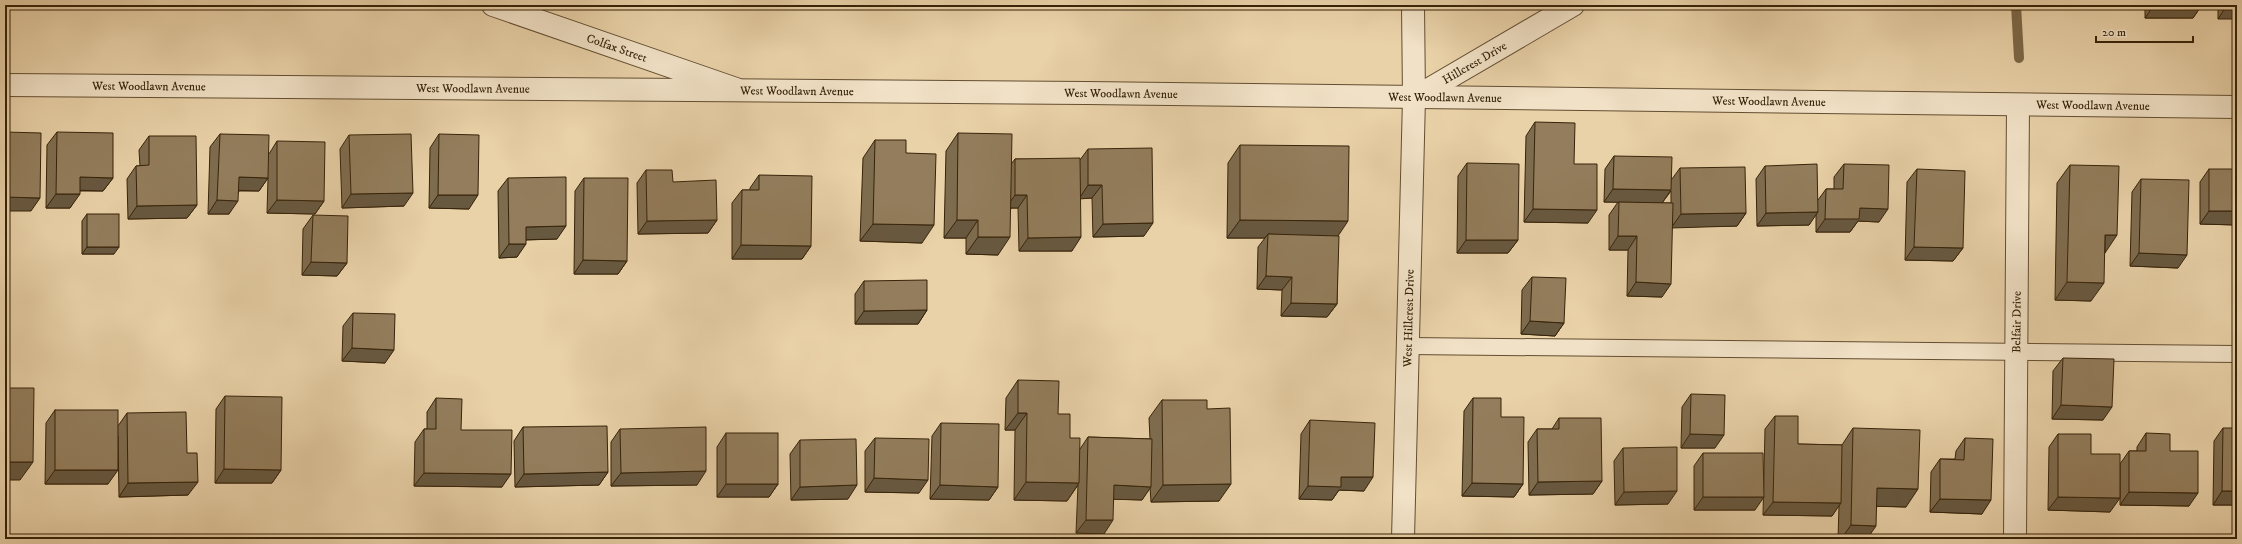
<svg xmlns="http://www.w3.org/2000/svg" width="2242" height="544" font-family="'IM FELL DW Pica',serif">
	<style>
		.lines { fill: none; stroke-linecap: round; stroke-linejoin: round }
		.stream { stroke: #7d6848; stroke-width: 10 }
		.service-casing { stroke: #634e31; stroke-width: 18 }
		.minor-casing { stroke: #634e31; stroke-width: 24 }
		.tertiary-casing { stroke: #634e31; stroke-width: 24 }
		.service { stroke: #f1e1c6; stroke-width: 16 }
		.minor { stroke: #f1e1c6; stroke-width: 22 }
		.tertiary { stroke: #f1e1c6; stroke-width: 22 }
		.wall { fill: #7e6c4f; stroke: #362309; fill-rule: evenodd }
		.shaded-wall { fill: #675840; stroke: #362309 }
		.building { fill: #937d5c; stroke: #362309 }
		.labels { text-anchor: middle; stroke-width: 3; stroke-linejoin: round; paint-order: stroke }
		.street-label { font-size: 12px; fill: #362309; stroke: #f1e1c6 }
	</style>
	<rect width="100%" height="100%" fill="#e9d1a8"/>
	<filter id="stains"><feTurbulence type="fractalNoise" baseFrequency=".005" numOctaves="4"/><feColorMatrix values="0 0 0 0 .2 0 0 0 0 .09 0 0 0 0 .02 0 0 0 .5 -.17"/></filter>
	<radialGradient id="worn" r=".72"><stop offset=".6" stop-color="#630" stop-opacity="0"/><stop offset="1" stop-color="#630" stop-opacity=".3"/></radialGradient>
	<g class="lines">
		<polyline class="stream" points="2016,5 2019,58"/>
		<defs>
			<polyline id="service" points="1408,346 2237,354"/>
			<g id="minor">
				<path id="s1" d="M493 5 736 89"/>
				<path id="s2" d="M1414 98 1573 5"/>
				<path id="s3" d="M1403 539 1414 98 1413 5"/>
				<path id="s4" d="M2015 539 2018 105"/>
			</g>
			<g id="tertiary">
				<path id="s5" d="M5 85 1087 93 2237 107"/>
			</g>
		</defs>
		<use href="#service" class="service-casing"/>
		<use href="#minor" class="minor-casing"/>
		<use href="#tertiary" class="tertiary-casing"/>
		<use href="#service" class="service"/>
		<use href="#minor" class="minor"/>
		<use href="#tertiary" class="tertiary"/>
	</g>
	<g class="wall">
		<polygon points="2145,5 2202,5 2193,18 2145,18"/>
		<polygon points="2218,5 2237,5 2218,19"/>
		<polygon points="1535,122 1574,164 1588,223 1524,222 1526,136"/>
		<polygon points="57,132 113,178 103,191 80,191 70,208 46,208 47,145"/>
		<polygon points="958,133 1012,163 1015,159 1080,160 1088,149 1144,236 1093,237 1092,198 1080,198 1072,251 1019,251 1018,208 1011,208 998,255 966,254 966,238 944,238 946,151"/>
		<polygon points="220,134 269,154 277,141 324,201 315,214 267,213 268,178 259,191 239,191 229,214 208,214 210,147"/>
		<polygon points="439,134 469,209 429,208 430,148"/>
		<polygon points="349,135 404,206 342,208 340,149"/>
		<polygon points="149,136 197,205 187,218 128,219 127,179 136,166 140,166 139,150"/>
		<polygon points="875,140 906,153 922,243 860,241 863,158"/>
		<polygon points="1240,145 1338,236 1337,304 1327,317 1281,316 1282,290 1257,289 1258,247 1265,238 1227,238 1228,163"/>
		<path d="M1614 156 1672 179 1680 168 1746 213 1737 226 1672 227 1662 297 1627 296 1628 250H1609V215L1618 202H1604L1605 169ZM1671 191V203H1662Z"/>
		<polygon points="1467,163 1518,240 1508,253 1457,253 1458,176"/>
		<polygon points="1844,164 1879,222 1858,221 1850,232 1816,232 1816,214 1809,225 1757,226 1756,179 1765,166 1818,200 1826,189 1834,189 1834,177"/>
		<polygon points="2070,165 2105,252 2091,301 2055,300 2057,183"/>
		<polygon points="1917,169 1963,248 1953,261 1905,260 1907,182"/>
		<polygon points="2209,169 2237,225 2200,224 2200,182"/>
		<polygon points="646,170 673,182 717,220 708,233 638,234 637,183"/>
		<polygon points="759,175 811,246 802,259 732,259 732,203 742,190 750,190 750,188"/>
		<polygon points="508,178 557,239 526,240 517,257 499,258 498,191"/>
		<polygon points="584,178 627,261 618,274 574,274 575,191"/>
		<polygon points="2141,179 2178,268 2130,266 2132,192"/>
		<polygon points="87,214 114,254 82,254 82,221"/>
		<polygon points="313,215 347,263 337,276 302,275 303,229"/>
		<polygon points="1532,277 1564,323 1555,336 1521,334 1522,290"/>
		<polygon points="864,281 927,310 918,324 855,324 855,294"/>
		<polygon points="353,313 385,363 342,361 343,326"/>
		<polygon points="2063,358 2103,420 2052,419 2053,371"/>
		<polygon points="1018,380 1058,414 1070,438 1080,449 1088,437 1150,439 1149,418 1162,400 1207,409 1219,501 1151,502 1150,487 1142,500 1114,499 1104,534 1076,533 1078,485 1067,501 1014,500 1015,430 1005,430 1006,398"/>
		<polygon points="1691,394 1715,448 1681,448 1682,407"/>
		<polygon points="225,396 281,470 272,483 215,483 216,409"/>
		<polygon points="436,398 461,430 502,487 414,486 415,442 424,429 427,429 427,412"/>
		<polygon points="1473,398 1501,417 1523,484 1514,497 1462,496 1464,411"/>
		<polygon points="55,410 118,426 127,413 187,453 188,495 119,497 118,436 108,484 45,484 46,423"/>
		<polygon points="1775,416 1798,444 1842,445 1853,428 1906,507 1877,506 1867,539 1838,539 1839,505 1832,516 1763,515 1765,429"/>
		<polygon points="1559,418 1602,481 1593,494 1529,495 1528,442 1537,429 1552,429"/>
		<polygon points="1310,420 1364,491 1339,490 1332,500 1299,499 1301,434"/>
		<polygon points="941,423 998,487 989,500 930,499 932,436"/>
		<polygon points="523,427 608,472 599,485 515,487 514,441"/>
		<polygon points="2223,428 2237,505 2213,505 2214,441"/>
		<polygon points="620,429 697,485 611,486 611,442"/>
		<polygon points="726,433 778,484 769,497 717,497 717,447"/>
		<polygon points="2146,433 2170,451 2189,506 2120,505 2120,464 2129,451 2137,451 2137,447"/>
		<polygon points="2058,434 2091,454 2110,512 2048,510 2049,447"/>
		<polygon points="875,438 919,493 865,492 865,451"/>
		<polygon points="1965,438 1982,514 1930,512 1931,472 1940,459 1955,459 1956,451"/>
		<polygon points="800,440 848,499 791,500 790,454"/>
		<polygon points="1623,448 1668,504 1615,505 1614,461"/>
		<polygon points="1703,453 1755,510 1694,510 1694,466"/>
	</g>
	<g class="shaded-wall">
		<polygon points="2154,5 2202,5 2193,18 2145,18"/>
		<polygon points="2227,5 2237,6 2237,19 2218,19"/>
		<polygon points="80,177 113,178 103,191 71,190"/>
		<polygon points="239,177 268,178 259,191 230,190"/>
		<polygon points="1088,185 1102,185 1092,198 1079,199"/>
		<polygon points="1613,189 1671,190 1662,203 1604,202"/>
		<polygon points="413,193 404,206 342,208 351,194"/>
		<polygon points="56,194 80,194 70,208 46,208"/>
		<polygon points="438,195 478,195 469,209 429,208"/>
		<polygon points="1015,195 1027,195 1018,208 1006,208"/>
		<polygon points="5,197 40,198 31,211 5,211"/>
		<polygon points="217,200 238,201 229,214 208,214"/>
		<polygon points="277,200 324,201 315,214 267,213"/>
		<polygon points="197,205 187,218 128,219 137,206"/>
		<polygon points="1860,208 1888,209 1879,222 1858,221 1850,232 1816,232 1825,219"/>
		<polygon points="1533,209 1597,210 1588,223 1524,222"/>
		<polygon points="2209,211 2237,211 2237,225 2200,224"/>
		<polygon points="1818,212 1809,225 1757,226 1766,213"/>
		<polygon points="1746,213 1737,226 1671,228 1681,214"/>
		<polygon points="717,220 708,233 638,234 647,221"/>
		<polygon points="957,220 978,220 966,238 944,238"/>
		<polygon points="1240,220 1348,221 1336,239 1268,234 1265,238 1227,238"/>
		<polygon points="1153,223 1144,236 1093,237 1103,224"/>
		<polygon points="873,224 934,225 922,243 860,241"/>
		<polygon points="566,226 557,239 516,240 526,227"/>
		<polygon points="2105,235 2117,235 2105,253"/>
		<polygon points="1618,236 1637,236 1628,250 1609,250"/>
		<polygon points="978,237 1010,237 998,255 966,254"/>
		<polygon points="1081,237 1072,251 1019,251 1028,238"/>
		<polygon points="1466,240 1518,240 1508,253 1457,253"/>
		<polygon points="509,244 526,244 517,257 499,258"/>
		<polygon points="741,245 811,246 802,259 732,259"/>
		<polygon points="87,247 119,247 114,254 82,254"/>
		<polygon points="1914,247 1963,248 1953,261 1905,260"/>
		<polygon points="2139,253 2187,255 2178,268 2130,266"/>
		<polygon points="583,260 627,261 618,274 574,274"/>
		<polygon points="311,262 347,263 337,276 302,275"/>
		<polygon points="1266,276 1292,277 1282,290 1257,289"/>
		<polygon points="1636,282 1671,284 1662,297 1627,296"/>
		<polygon points="2067,282 2104,283 2091,301 2055,300"/>
		<polygon points="1291,303 1337,304 1327,317 1281,316"/>
		<polygon points="927,310 918,324 855,324 864,311"/>
		<polygon points="1530,321 1564,323 1555,336 1521,334"/>
		<polygon points="352,348 394,350 385,363 342,361"/>
		<polygon points="2061,405 2112,407 2103,420 2052,419"/>
		<polygon points="1018,413 1027,413 1015,430 1005,430"/>
		<polygon points="1690,434 1724,435 1715,448 1681,448"/>
		<polygon points="5,462 33,462 20,480 5,480"/>
		<polygon points="224,469 281,470 272,483 215,483"/>
		<polygon points="55,470 118,470 108,484 45,484"/>
		<polygon points="706,471 697,485 611,486 621,473"/>
		<polygon points="608,472 599,485 515,487 524,474"/>
		<polygon points="424,473 511,474 502,487 414,486"/>
		<polygon points="1341,477 1373,477 1364,491 1339,490 1332,500 1299,499 1308,486"/>
		<polygon points="874,478 928,480 919,493 865,492"/>
		<polygon points="1602,481 1593,494 1529,495 1538,482"/>
		<polygon points="198,482 188,495 119,497 128,483"/>
		<polygon points="1026,482 1079,483 1067,501 1014,500"/>
		<polygon points="1472,483 1523,484 1514,497 1462,496"/>
		<polygon points="726,484 778,484 769,497 717,497"/>
		<polygon points="1231,484 1219,501 1151,502 1163,485"/>
		<polygon points="857,485 848,499 791,500 800,487"/>
		<polygon points="940,485 998,487 989,500 930,499"/>
		<polygon points="1114,485 1151,487 1142,500 1105,499"/>
		<polygon points="1877,488 1918,489 1906,507 1864,506"/>
		<polygon points="1677,491 1668,504 1615,505 1624,492"/>
		<polygon points="2222,491 2237,491 2237,505 2213,505"/>
		<polygon points="2129,492 2198,493 2189,506 2120,505"/>
		<polygon points="1703,497 1764,497 1755,510 1694,510"/>
		<polygon points="2058,497 2120,498 2110,512 2048,510"/>
		<polygon points="1940,499 1991,500 1982,514 1930,512"/>
		<polygon points="1773,502 1841,503 1832,516 1763,515"/>
		<polygon points="1086,520 1113,520 1104,534 1076,533"/>
		<polygon points="1851,525 1876,526 1867,539 1841,539"/>
	</g>
	<g class="building">
		<polygon points="2227,5 2237,5 2237,6"/>
		<polygon points="1535,122 1575,123 1574,164 1597,164 1597,210 1533,209"/>
		<polygon points="5,132 41,133 40,198 5,197"/>
		<polygon points="57,132 113,133 113,178 80,177 80,194 56,194"/>
		<polygon points="958,133 1012,134 1010,237 978,237 978,220 957,220"/>
		<polygon points="220,134 269,135 268,178 239,177 238,201 217,200"/>
		<polygon points="411,134 413,193 351,194 349,135"/>
		<polygon points="439,134 479,135 478,195 438,195"/>
		<polygon points="149,136 196,136 197,205 137,206 136,166 149,165"/>
		<polygon points="875,140 906,140 906,153 936,154 934,225 873,224"/>
		<polygon points="277,141 325,142 324,201 277,200"/>
		<polygon points="1240,145 1349,146 1348,221 1240,220"/>
		<polygon points="1152,148 1153,223 1103,224 1102,185 1088,185 1088,149"/>
		<polygon points="1614,156 1672,157 1671,190 1613,189"/>
		<polygon points="1080,158 1081,237 1028,238 1027,195 1015,195 1015,159"/>
		<polygon points="1467,163 1519,164 1518,240 1466,240"/>
		<polygon points="1817,164 1818,212 1766,213 1765,166"/>
		<polygon points="1844,164 1889,165 1888,209 1860,208 1859,219 1825,219 1826,189 1843,189"/>
		<polygon points="2070,165 2119,166 2117,235 2105,235 2104,283 2067,282"/>
		<polygon points="1745,167 1746,213 1681,214 1680,168"/>
		<polygon points="1917,169 1965,171 1963,248 1914,247"/>
		<rect x="2209" y="169" width="28" height="42"/>
		<polygon points="646,170 672,170 673,182 716,180 717,220 647,221"/>
		<polygon points="759,175 812,176 811,246 741,245 742,190 759,190"/>
		<polygon points="566,177 566,226 526,227 526,244 509,244 508,178"/>
		<polygon points="584,178 628,178 627,261 583,260"/>
		<polygon points="2141,179 2189,180 2187,255 2139,253"/>
		<polygon points="1619,202 1673,203 1671,284 1636,282 1637,236 1618,236"/>
		<rect x="87" y="214" width="32" height="33"/>
		<polygon points="313,215 348,216 347,263 311,262"/>
		<polygon points="1268,234 1339,236 1337,304 1291,303 1292,277 1266,276"/>
		<polygon points="1532,277 1566,278 1564,323 1530,321"/>
		<polygon points="927,280 927,310 864,311 864,281"/>
		<polygon points="353,313 395,314 394,350 352,348"/>
		<polygon points="2063,358 2114,359 2112,407 2061,405"/>
		<polygon points="1018,380 1059,381 1058,414 1070,414 1070,438 1080,438 1079,483 1026,482 1027,413 1018,413"/>
		<polygon points="5,388 34,388 33,462 5,462"/>
		<polygon points="1691,394 1725,395 1724,435 1690,434"/>
		<polygon points="225,396 282,397 281,470 224,469"/>
		<polygon points="436,398 462,399 461,430 512,430 511,474 424,473 424,429 436,429"/>
		<polygon points="1473,398 1501,398 1501,417 1524,417 1523,484 1472,483"/>
		<polygon points="1162,400 1207,400 1207,409 1230,408 1231,484 1163,485"/>
		<rect x="55" y="410" width="63" height="60"/>
		<polygon points="186,412 187,453 197,453 198,482 128,483 127,413"/>
		<polygon points="1775,416 1798,416 1798,444 1842,445 1841,503 1773,502"/>
		<polygon points="1559,418 1601,418 1602,481 1538,482 1537,429 1559,429"/>
		<polygon points="1310,420 1375,423 1373,477 1341,477 1341,487 1308,486"/>
		<polygon points="941,423 999,424 998,487 940,485"/>
		<polygon points="607,426 608,472 524,474 523,427"/>
		<polygon points="706,427 706,471 621,473 620,429"/>
		<polygon points="1853,428 1920,430 1918,489 1877,488 1876,526 1851,525"/>
		<polygon points="2223,428 2237,428 2237,491 2222,491"/>
		<rect x="726" y="433" width="52" height="51"/>
		<polygon points="2146,433 2170,434 2170,451 2198,451 2198,493 2129,492 2129,451 2146,451"/>
		<polygon points="2058,434 2091,434 2091,454 2120,454 2120,498 2058,497"/>
		<polygon points="1088,437 1152,439 1151,487 1114,485 1113,520 1086,520"/>
		<polygon points="875,438 929,439 928,480 874,478"/>
		<polygon points="1965,438 1993,439 1991,500 1940,499 1940,459 1964,460"/>
		<polygon points="856,439 857,485 800,487 800,440"/>
		<polygon points="1677,447 1677,491 1624,492 1623,448"/>
		<polygon points="1703,453 1763,453 1764,497 1703,497"/>
	</g>
	<g class="labels">
		<g class="street-label">
			<text dy="4" stroke="none"><textPath href="#s1" startOffset="131">Colfax Street</textPath></text>
			<text dy="4" stroke="none"><textPath href="#s2" startOffset="70">Hillcrest Drive</textPath></text>
			<text dy="4" stroke="none"><textPath href="#s5" startOffset="144">West Woodlawn Avenue</textPath></text>
			<text dy="4" stroke="none"><textPath href="#s5" startOffset="468">West Woodlawn Avenue</textPath></text>
			<text dy="4" stroke="none"><textPath href="#s5" startOffset="792">West Woodlawn Avenue</textPath></text>
			<text dy="4" stroke="none"><textPath href="#s5" startOffset="1116">West Woodlawn Avenue</textPath></text>
			<text dy="4" stroke="none"><textPath href="#s5" startOffset="1440">West Woodlawn Avenue</textPath></text>
			<text dy="4" stroke="none"><textPath href="#s5" startOffset="1764">West Woodlawn Avenue</textPath></text>
			<text dy="4" stroke="none"><textPath href="#s5" startOffset="2088">West Woodlawn Avenue</textPath></text>
			<text dy="4" stroke="none"><textPath href="#s3" startOffset="221">West Hillcrest Drive</textPath></text>
			<text dy="4" stroke="none"><textPath href="#s4" startOffset="217">Belfair Drive</textPath></text>
		</g>
	</g>
	<rect width="2242" height="544" fill="none" stroke="#e9d1a8" stroke-width="20"/>
	<rect x="6" y="6" width="2230" height="532" fill="none" stroke="#362309" stroke-width="2"/>
	<rect x="10" y="10" width="2222" height="524" fill="none" stroke="#362309"/>
	<path d="M2096 36v6h97v-6" fill="none" stroke="#362309" stroke-width="2"/>
	<text x="2102" y="36" font-size="12" fill="#362309" stroke="#f1e1c6" stroke-width="3" paint-order="stroke">20 m</text>
	<rect width="100%" height="100%" filter="url(#stains)"/>
	<rect width="100%" height="100%" fill="url(#worn)"/>
</svg>
